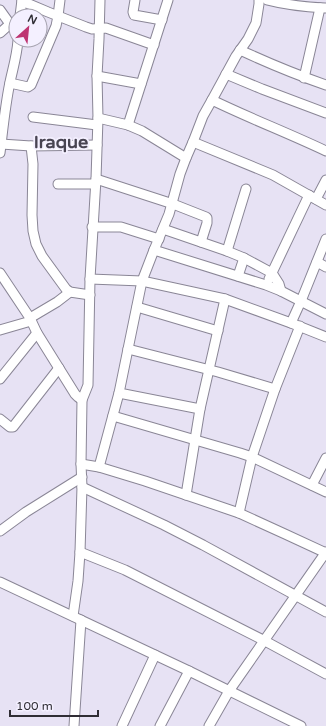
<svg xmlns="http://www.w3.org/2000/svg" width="326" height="726" font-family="'Varela Round',sans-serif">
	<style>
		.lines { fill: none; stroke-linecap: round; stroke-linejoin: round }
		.minor-casing { stroke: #8a8696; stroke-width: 11 }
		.minor { stroke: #fff; stroke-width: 9 }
		.labels { text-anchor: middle; stroke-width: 3.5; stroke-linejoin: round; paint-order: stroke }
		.district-label { font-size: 18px; font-weight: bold; fill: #484452; stroke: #f4f0ff }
	</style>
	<rect width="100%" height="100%" fill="#e7e2f4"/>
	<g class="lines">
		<defs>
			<g id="minor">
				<polyline points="135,0 133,12 134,15 162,20"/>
				<path d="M267 0C286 5 305 7 325 8"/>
				<polyline points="22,1 48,12 86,27 92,29 106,28 154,45"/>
				<polyline points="0,10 10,24 16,29"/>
				<polyline points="20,16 22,0"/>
				<polyline points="0,33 10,24"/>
				<path d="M240 50C268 63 297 75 326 85"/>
				<polyline points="226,74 262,89 326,113"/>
				<polyline points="97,76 141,84"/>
				<polyline points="304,78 320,8"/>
				<polyline points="10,83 28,87 31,85 56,26 58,16 60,0"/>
				<path d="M212 100C249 118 288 133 326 151"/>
				<polyline points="33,117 97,125"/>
				<polyline points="98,118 128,125 142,131 186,158"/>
				<polyline points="128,125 168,0"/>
				<polyline points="193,142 273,175 326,205"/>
				<polyline points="1,144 31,146 97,145"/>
				<polyline points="31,146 33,164 32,215 33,231 36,244 42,256 66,289 70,292 90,295"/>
				<path d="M0 153C3 129 5 106 10 82 13 68 17 55 18 40"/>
				<polyline points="96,179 173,204 206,217 207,218 207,223 201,242"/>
				<polyline points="58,184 95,184"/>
				<polyline points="316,199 326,180"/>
				<polyline points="92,227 121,227 159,239"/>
				<polyline points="163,229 227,251 244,258 272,273 279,284 281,291"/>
				<polyline points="154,250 266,285 281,291 326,314"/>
				<polyline points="227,251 246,189"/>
				<polyline points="317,262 326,267"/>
				<polyline points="0,273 30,318 37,333 75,394 78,397 82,400"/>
				<polyline points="238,276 244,258"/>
				<polyline points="90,279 142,281 225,299 291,323 326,337"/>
				<polyline points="269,279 309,195"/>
				<polyline points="137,307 218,331"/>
				<polyline points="30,318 57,302 70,292"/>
				<polyline points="291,323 301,301 326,239"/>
				<polyline points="0,330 31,321"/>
				<polyline points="128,349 218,372 275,389"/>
				<polyline points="0,379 37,333"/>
				<polyline points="119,393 200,409"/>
				<polyline points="113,416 240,453 252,457 326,492"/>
				<polyline points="0,419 10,427 13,427 59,368"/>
				<polyline points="81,464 99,467 145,481 239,513 285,534 326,553"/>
				<polyline points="99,467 119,393 128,349 142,281 154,250 169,214 180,174 186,158 193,142 203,116 212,100 236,56 248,39 256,23 259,4 259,0"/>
				<polyline points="312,485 326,458"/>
				<polyline points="82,487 164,525 203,545 326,612"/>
				<polyline points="186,495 200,409 225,299"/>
				<polyline points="239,513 252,457 275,389 300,326"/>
				<polyline points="0,531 26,512 82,477"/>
				<polyline points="80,552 125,570 265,641 326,674"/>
				<polyline points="0,582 189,671 301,726"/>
				<polyline points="73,616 78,581 80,552 82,487 81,464 82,400 88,385 90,279 96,179 98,118 97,76 99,39 100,0"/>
				<polyline points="74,726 81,620"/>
				<polyline points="122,726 155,655"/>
				<polyline points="160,726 189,671"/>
				<polyline points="209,726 229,691 326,552"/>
			</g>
		</defs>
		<use href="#minor" class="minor-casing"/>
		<use href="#minor" class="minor"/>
	</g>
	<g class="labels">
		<g class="district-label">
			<text x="61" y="148">Iraque</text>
		</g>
	</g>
	<g transform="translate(28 28) rotate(27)"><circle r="19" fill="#f4f0ff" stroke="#a5a2ae"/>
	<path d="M0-3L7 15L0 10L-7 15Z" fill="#be3572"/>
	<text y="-6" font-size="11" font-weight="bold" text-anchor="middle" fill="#2f2d34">N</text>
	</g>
	<path d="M10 710v6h88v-6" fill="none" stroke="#2f2d34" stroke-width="2"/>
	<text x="16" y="710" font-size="12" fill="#2f2d34" stroke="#f4f0ff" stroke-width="3" paint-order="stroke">100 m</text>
</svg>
